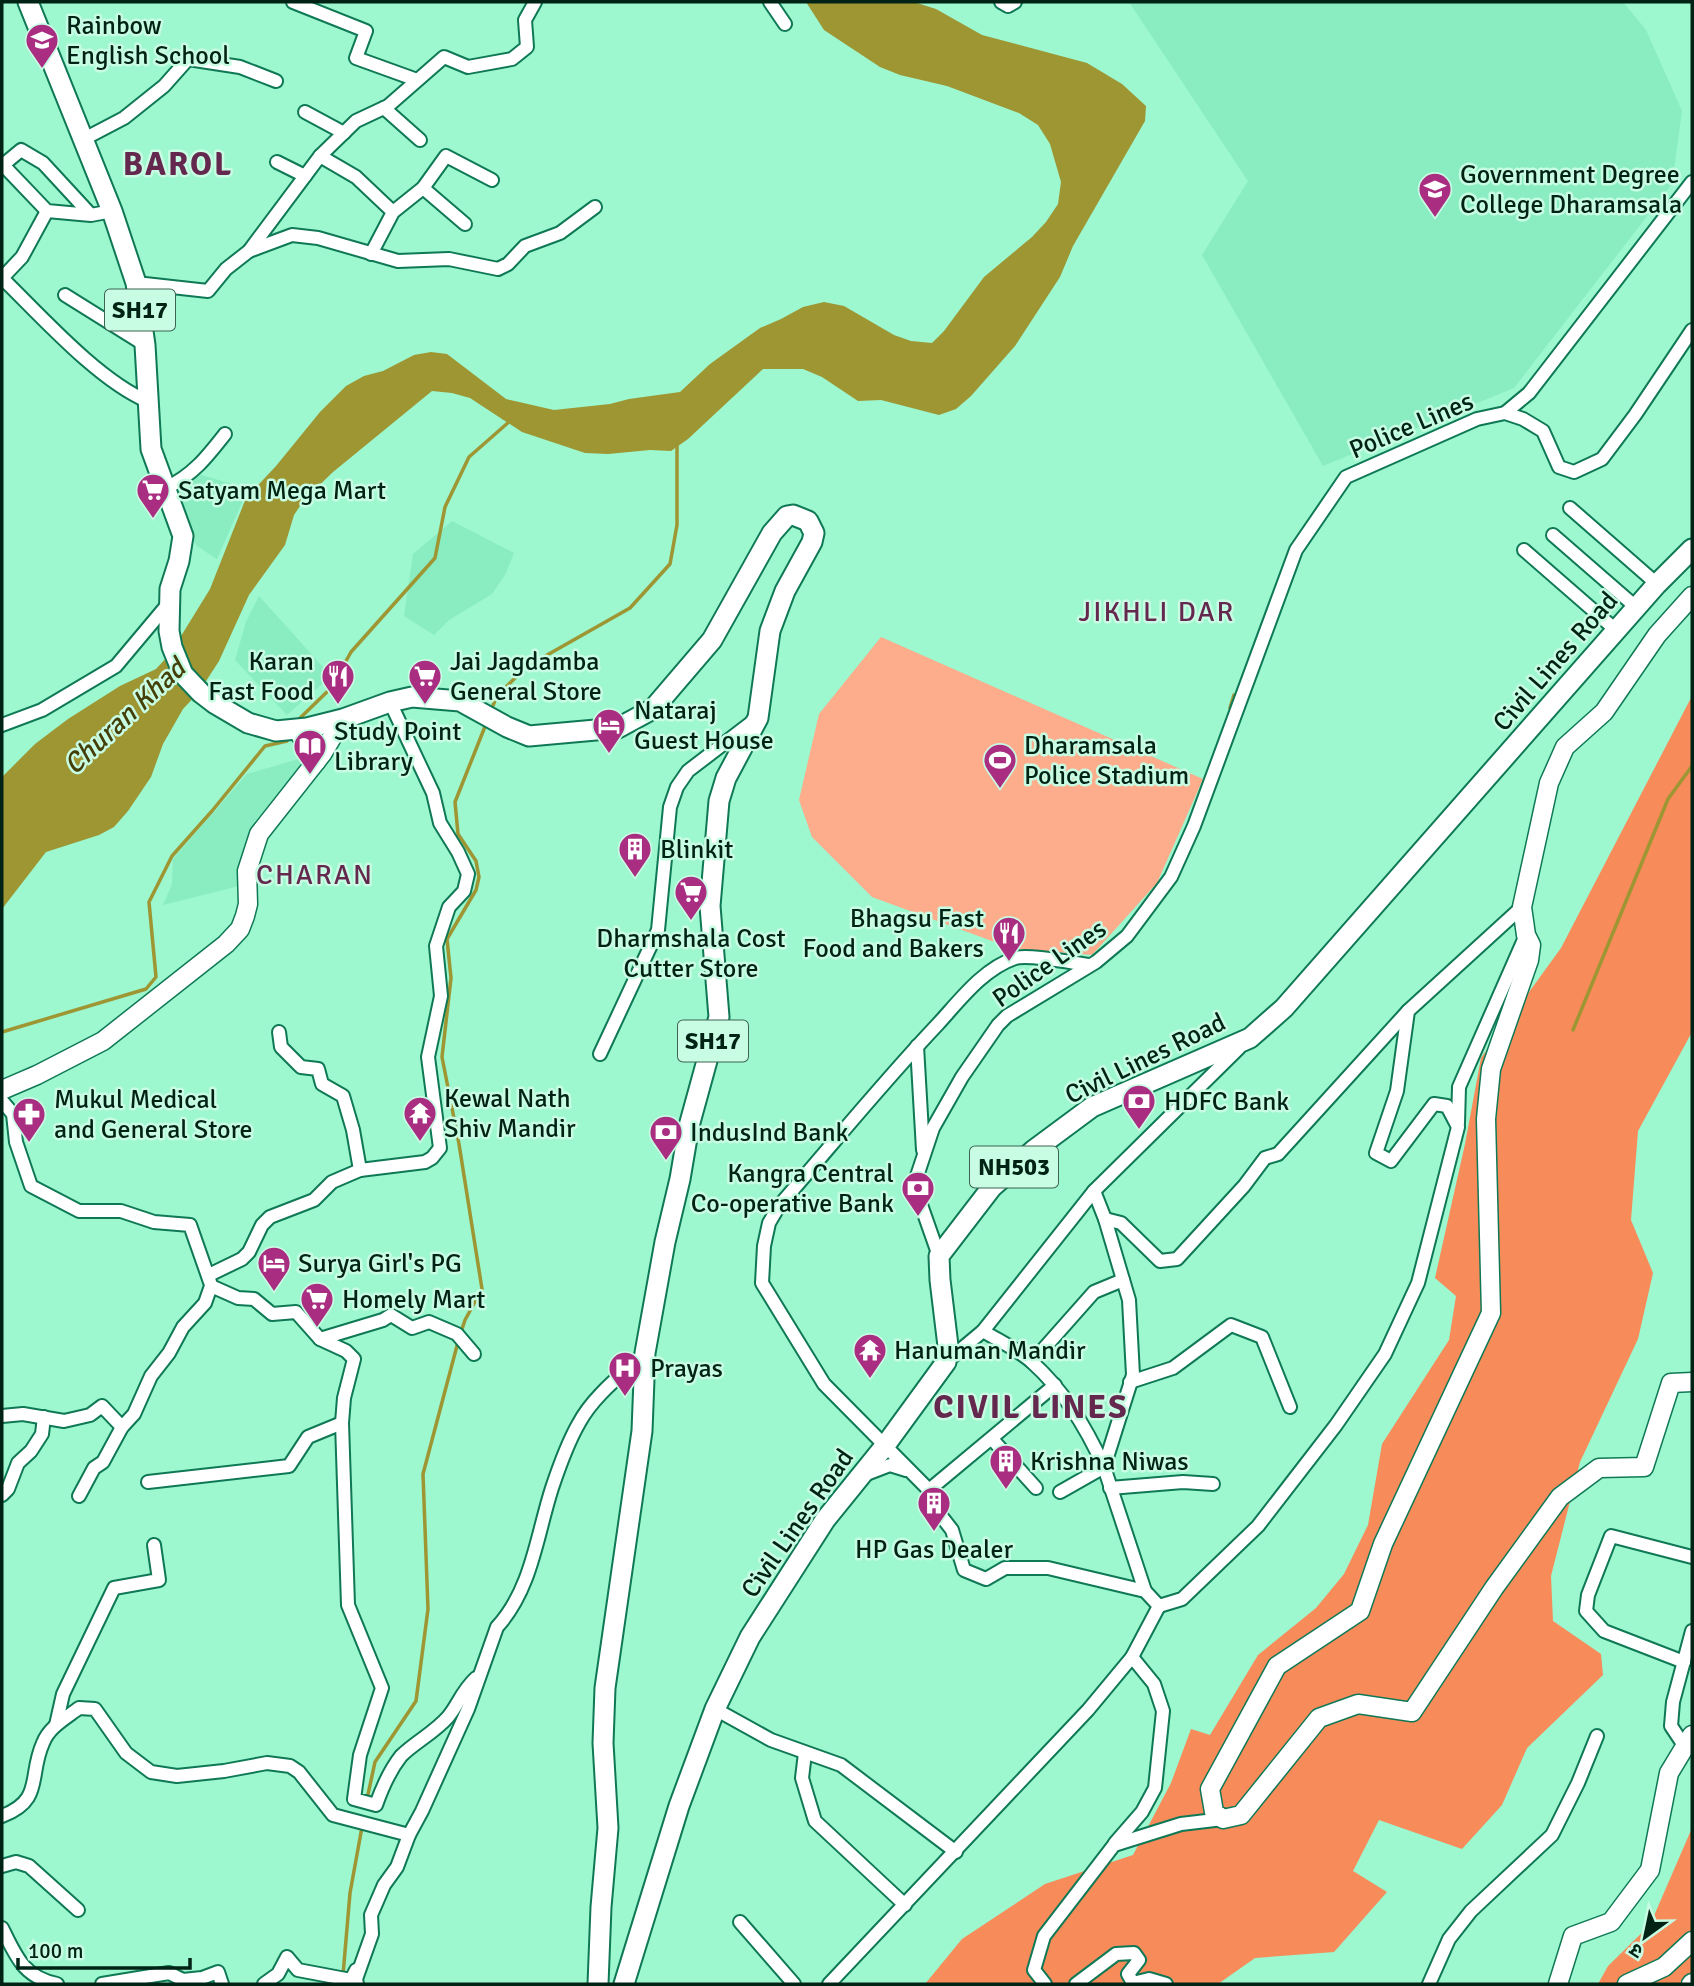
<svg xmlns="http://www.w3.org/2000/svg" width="1694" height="1986" font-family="Signika,'Noto Sans Devanagari',sans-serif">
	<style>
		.built { fill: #89edc1 }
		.green { fill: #fdad8b }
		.forest { fill: #f78b5a }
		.water { fill: #9e9533 }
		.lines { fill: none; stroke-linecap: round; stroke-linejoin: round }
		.stream { stroke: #9e9533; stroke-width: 3.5 }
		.street-casing { stroke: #0f7855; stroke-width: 16 }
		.secondary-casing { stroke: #0f7855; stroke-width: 21 }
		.primary-casing { stroke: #0f7855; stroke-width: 23 }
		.street { stroke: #fff; stroke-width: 12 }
		.secondary { stroke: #fff; stroke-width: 18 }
		.primary { stroke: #fff; stroke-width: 19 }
		.labels { text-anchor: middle; stroke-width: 5; stroke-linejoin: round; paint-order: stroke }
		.shield { fill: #c8fce3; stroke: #3c6453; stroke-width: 2 }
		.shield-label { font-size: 24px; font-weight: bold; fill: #002315 }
		.poi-label { font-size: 26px; fill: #002315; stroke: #c8fce3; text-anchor: start }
		.street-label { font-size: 26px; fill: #002315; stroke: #c8fce3 }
		.neighbourhood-label { font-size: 28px; letter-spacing: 2px; fill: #64284e; stroke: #c8fce3 }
		.water-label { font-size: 28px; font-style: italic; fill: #443f09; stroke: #c8fce3 }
		.district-label { font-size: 33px; font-weight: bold; letter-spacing: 2px; fill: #64284e; stroke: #c8fce3 }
	</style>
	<rect width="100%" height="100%" fill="#9df7cf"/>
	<g class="built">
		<polygon points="1129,2 1623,2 1646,30 1682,111 1672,184 1514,388 1323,466 1202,255 1248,181"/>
		<polygon points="192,472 248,489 217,559 197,546 165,494"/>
		<polygon points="452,521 514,553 505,575 492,594 449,620 434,635 404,616 413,554"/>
		<polygon points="259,596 331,676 287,715 235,660 246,622"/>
		<polygon points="316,754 260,823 241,860 243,885 163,905 172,884 173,859 247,774"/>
	</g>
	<polygon class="green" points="881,637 1203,779 1157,883 1092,955 1011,948 872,897 812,837 799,800 819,714"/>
	<g class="forest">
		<polygon points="1692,696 1692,1032 1638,1131 1631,1220 1653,1273 1638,1339 1580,1462 1551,1576 1553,1621 1601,1654 1603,1675 1527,1748 1502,1805 1462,1849 1379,1820 1353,1871 1387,1892 1334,1952 1255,1958 1218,1984 925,1984 962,1939 1045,1884 1133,1855 1171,1783 1191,1729 1210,1735 1258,1655 1316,1608 1344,1574 1368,1525 1382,1444 1449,1340 1456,1296 1435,1278 1465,1144 1481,1058 1561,948"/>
		<polygon points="1692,1828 1692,1984 1598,1984 1608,1966 1650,1925"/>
	</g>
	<polygon class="water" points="806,2 914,2 936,9 982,35 1087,63 1122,84 1146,106 1145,121 1073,246 1060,277 1015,346 971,396 956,409 939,415 881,400 858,401 822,377 803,369 763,369 688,439 671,451 650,450 608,454 585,453 522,432 470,398 452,393 432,391 333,472 304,500 294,515 285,545 249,595 219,661 199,692 183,709 163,744 151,777 128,811 114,827 99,835 46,852 2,909 2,777 35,744 68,719 120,686 156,669 170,654 210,589 246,498 276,466 320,412 346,386 364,376 383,371 414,355 431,352 447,354 506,399 554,410 610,404 629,399 680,392 710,364 760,328 781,319 803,307 824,302 844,306 894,335 911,341 932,343 944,331 984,277 1032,237 1046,222 1058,204 1061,182 1050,144 1038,125 1019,113 947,86 900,75 880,67 824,30"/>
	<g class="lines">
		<g class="stream">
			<polyline points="1230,708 1234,695"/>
			<polyline points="491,710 497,696 526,667 630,608 670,564 677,525 677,444"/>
			<polyline points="296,722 331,688 351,652 435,558 445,507 469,457 510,421"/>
			<polyline points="1573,1030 1668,799 1692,766"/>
			<polyline points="2,1032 146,989 156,977 149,902 172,856 212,811 265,746 287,741 288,738"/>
			<polyline points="460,1335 465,1320 482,1289 459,1144 442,1057 451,978 447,939 476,890 479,877 476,861 458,834 455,802 486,724"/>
			<polyline points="367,1799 375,1762 416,1701 428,1609 423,1474 458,1342"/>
			<polyline points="343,1975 350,1893 362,1827"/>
		</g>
		<defs>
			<g id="street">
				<polyline points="293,2 366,31 356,58 417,80"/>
				<polyline points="770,2 785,24"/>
				<polyline points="1001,2 1008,6 1015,2"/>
				<polyline points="384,108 420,140"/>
				<polyline points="305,112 344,133"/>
				<polyline points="82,140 124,118 164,86 188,59 240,67 276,81"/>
				<polyline points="320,156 356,177 393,212"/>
				<polyline points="277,162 305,176"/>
				<polyline points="423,188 465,224"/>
				<path d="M47 211 22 257 2 278C42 317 98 380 147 401"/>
				<polyline points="91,215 43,163 21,150 3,165 47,211 91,215 112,211"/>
				<polyline points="249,251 292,235 318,238 398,261 449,259 498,269 508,264 525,246 560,233 595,207"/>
				<polyline points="371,254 393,212 423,188 446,156 492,180"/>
				<polyline points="136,283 208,291 226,269 249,251 320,156 356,121 388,106 444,57 468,67 512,59 527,47 525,20 535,2"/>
				<polyline points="65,295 145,345"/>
				<polyline points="1505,413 1529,393 1692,182"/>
				<path d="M166 488C193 475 207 457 225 434"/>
				<polyline points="1570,508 1657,584"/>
				<polyline points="1553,535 1637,608"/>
				<polyline points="1524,550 1617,631"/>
				<polyline points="2,725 42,710 116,666 168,604"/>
				<polyline points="279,1032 281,1047 301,1067 318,1069 322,1084 343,1096 353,1130 360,1170"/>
				<polyline points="917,1046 923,1150"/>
				<polyline points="600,1054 658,930 670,807 677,787 688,771 752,722"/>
				<polyline points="2,1101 13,1114 16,1142 31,1186 79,1211 121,1211 154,1222 190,1225 210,1282"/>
				<polyline points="1458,1123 1459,1087 1526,935"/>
				<polyline points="1094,1191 1105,1219 1129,1300 1133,1375 1104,1467 1145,1591"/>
				<polyline points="1105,1219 1121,1223 1160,1261 1177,1259 1244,1186 1265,1158 1278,1154 1408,1011"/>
				<polyline points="939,1256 914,1185 933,1128 962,1077 998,1025 1007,1016 1096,962 1127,936 1171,877 1194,826 1296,550 1346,477 1477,419 1505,413 1523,419 1543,431 1559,467 1574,472 1602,459 1635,415 1692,330"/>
				<polyline points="209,1275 242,1259 249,1252 262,1225 270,1217 314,1200 332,1182 360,1170 425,1162 432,1158 440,1148 428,1057 441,996 436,946 449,907 464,891 468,874 458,852 440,823 433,793 390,702"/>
				<path d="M983 1331C999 1341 1019 1350 1033 1363 1064 1391 1087 1429 1104 1467L1060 1492"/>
				<polyline points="320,1339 383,1320 391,1315 412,1328 429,1322 457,1334 474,1354"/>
				<polyline points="946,1362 983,1331 1094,1191 1239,1048"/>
				<polyline points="1032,1362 1094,1292 1123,1280"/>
				<polyline points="1130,1382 1173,1368 1231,1325 1262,1337 1290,1407"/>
				<polyline points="2,1416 23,1414 64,1421 90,1415 102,1406 122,1427"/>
				<polyline points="992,1439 1036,1488"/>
				<polyline points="864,1475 890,1465 906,1470"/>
				<polyline points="148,1482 289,1466 308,1437 342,1423"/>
				<polyline points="1110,1488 1183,1482 1213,1484"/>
				<polyline points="929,1490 1055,1385"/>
				<polyline points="2,1495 8,1489 18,1463 31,1451 42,1434 44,1417"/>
				<path d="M79 1496 94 1468 103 1462 122 1427 134 1414 151 1376 169 1353 183 1327 205 1303 211 1286 238 1298 254 1299 272 1314 296 1312 320 1339 346 1351 354 1359 344 1398 342 1423 348 1605 382 1688 360 1755 354 1799 376 1805C382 1788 390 1770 401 1756 415 1742 434 1733 448 1717 459 1704 461 1692 476 1678"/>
				<polyline points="1159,1606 1182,1599 1258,1526 1336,1425 1385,1354 1418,1283 1458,1127 1447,1106 1434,1104 1391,1161 1376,1153 1397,1091 1408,1011 1522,907"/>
				<polyline points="1684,1662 1604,1631 1586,1611 1588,1595 1611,1536 1692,1557"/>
				<polyline points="715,1709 771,1740 841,1765 956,1852"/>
				<polyline points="56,1725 63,1694 114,1588 159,1580 154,1545"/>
				<polyline points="1685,1747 1671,1726 1673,1702 1692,1631"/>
				<polyline points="805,1753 802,1778 815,1821 905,1905"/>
				<path d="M2 1816C44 1800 28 1776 43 1743 49 1727 66 1718 79 1708L95 1709 126 1753 151 1772 177 1776 224 1771 267 1763 290 1766 299 1772 333 1815 409 1835 422 1811 468 1709 497 1627C532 1589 537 1534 552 1488 559 1467 568 1442 579 1423 594 1395 623 1374 645 1353"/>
				<polyline points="1115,1843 1142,1812 1155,1788 1163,1711 1154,1684 1132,1657"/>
				<polyline points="2,1866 16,1862 29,1866 78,1910"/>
				<polyline points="740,1922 794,1984"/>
				<path d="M2 1928C16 1956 23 1977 57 1984"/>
				<polyline points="102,1984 169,1973 183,1980 202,1978 218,1972 222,1984"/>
				<polyline points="264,1984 278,1974 287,1957 298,1970 351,1980 356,1970"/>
				<polyline points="357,1984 356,1979 372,1934 371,1915 384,1885 397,1867 409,1835"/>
				<path d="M829 1984 1088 1710 1132 1657 1159 1606 1145 1591 1048 1568H1005L986 1579 964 1570 952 1530 934 1507 929 1490 824 1384 762 1283 764 1246 769 1223 779 1206C832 1145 883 1082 938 1024 960 1000 983 969 1015 958 1029 954 1073 963 1089 965"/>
				<polyline points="1045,1984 1034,1970 1044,1936 1114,1845 1181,1824 1223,1819"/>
				<polyline points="1076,1984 1116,1954 1134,1953 1139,1960 1128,1974 1133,1983 1149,1979 1166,1984"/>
				<polyline points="1429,1984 1449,1939 1471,1911 1552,1835 1578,1783 1597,1736"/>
			</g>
			<g id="secondary">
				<polyline points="1692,596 1657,635 1604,712 1565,747 1549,783 1522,907 1526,935 1531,945 1529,960 1491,1069 1486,1119 1491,1313 1383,1544 1360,1611 1277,1666 1210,1789 1214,1812 1223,1819 1241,1815 1319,1718 1358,1704 1412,1712 1494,1588 1560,1497 1599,1468 1644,1467 1671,1383 1692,1382"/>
				<polyline points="297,729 316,762"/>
				<polyline points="2,1090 37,1075 103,1041 226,944 240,929 245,916 248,904 247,871 259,834 322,754 343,719"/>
				<polyline points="1558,1984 1573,1936 1611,1922 1650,1870 1669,1773 1692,1735"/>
				<polyline points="1627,1984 1664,1967 1692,1941"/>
				<polyline points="1691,1984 1692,1983"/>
			</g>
			<g id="primary">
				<polyline points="28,2 112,211 136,283 145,345 151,449 183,536 179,561 170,589 169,631 172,647 183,674 201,693 214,703 248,723 276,731 307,728 343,719 390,702 412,697 460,701 507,727 529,736 618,728 653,709 712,640 772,533 787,516 793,515 808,521 814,533 812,542 785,591 770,631 758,718 726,778 719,801 710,906 719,1017 689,1126 680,1179 665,1242 645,1353 642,1431 605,1688 603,1743 608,1828 601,1907 598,1984"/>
				<polyline points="624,1984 679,1806 715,1709 750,1637 825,1520 884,1447 946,1362 948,1346 940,1280 939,1256 992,1187 1034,1150 1092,1107 1250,1038 1284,1008 1657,584 1692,549"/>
			</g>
		</defs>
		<use href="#street" class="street-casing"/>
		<use href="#secondary" class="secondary-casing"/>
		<use href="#primary" class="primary-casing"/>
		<use href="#street" class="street"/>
		<use href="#secondary" class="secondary"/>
		<use href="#primary" class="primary"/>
	</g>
	<defs>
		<symbol id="school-pin" viewBox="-11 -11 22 30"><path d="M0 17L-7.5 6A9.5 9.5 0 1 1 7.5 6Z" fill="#a92d80" stroke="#c8fce3"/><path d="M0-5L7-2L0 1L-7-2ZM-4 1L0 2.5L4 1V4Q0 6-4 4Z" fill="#fff"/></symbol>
		<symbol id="university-pin" viewBox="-11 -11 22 30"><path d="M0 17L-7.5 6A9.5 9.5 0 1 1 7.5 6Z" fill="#a92d80" stroke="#c8fce3"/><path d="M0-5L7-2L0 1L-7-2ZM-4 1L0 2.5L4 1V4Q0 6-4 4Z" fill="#fff"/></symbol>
		<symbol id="supermarket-pin" viewBox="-11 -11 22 30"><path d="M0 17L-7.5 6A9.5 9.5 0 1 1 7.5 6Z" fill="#a92d80" stroke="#c8fce3"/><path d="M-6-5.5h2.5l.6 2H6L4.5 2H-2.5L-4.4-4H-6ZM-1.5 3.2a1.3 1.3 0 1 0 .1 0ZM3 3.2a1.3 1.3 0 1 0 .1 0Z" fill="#fff"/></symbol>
		<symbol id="restaurant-pin" viewBox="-11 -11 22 30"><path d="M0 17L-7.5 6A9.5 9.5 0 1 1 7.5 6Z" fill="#a92d80" stroke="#c8fce3"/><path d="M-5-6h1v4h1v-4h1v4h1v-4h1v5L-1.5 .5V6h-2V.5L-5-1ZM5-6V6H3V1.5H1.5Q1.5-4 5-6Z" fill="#fff"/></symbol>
		<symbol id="hotel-pin" viewBox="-11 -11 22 30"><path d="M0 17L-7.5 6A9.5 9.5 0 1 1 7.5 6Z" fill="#a92d80" stroke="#c8fce3"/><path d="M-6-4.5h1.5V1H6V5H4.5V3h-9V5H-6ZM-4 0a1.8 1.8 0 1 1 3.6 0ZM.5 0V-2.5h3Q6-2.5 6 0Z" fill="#fff"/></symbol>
		<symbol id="library-pin" viewBox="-11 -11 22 30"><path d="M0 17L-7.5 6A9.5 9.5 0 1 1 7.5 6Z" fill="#a92d80" stroke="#c8fce3"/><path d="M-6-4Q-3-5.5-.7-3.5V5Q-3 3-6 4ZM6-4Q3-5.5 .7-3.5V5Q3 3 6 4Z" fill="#fff"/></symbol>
		<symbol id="stadium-pin" viewBox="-11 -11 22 30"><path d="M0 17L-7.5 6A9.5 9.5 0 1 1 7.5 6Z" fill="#a92d80" stroke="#c8fce3"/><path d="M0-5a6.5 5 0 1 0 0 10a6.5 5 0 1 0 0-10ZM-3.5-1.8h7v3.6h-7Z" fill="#fff"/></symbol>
		<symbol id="building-pin" viewBox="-11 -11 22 30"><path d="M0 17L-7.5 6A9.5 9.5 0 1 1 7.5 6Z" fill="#a92d80" stroke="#c8fce3"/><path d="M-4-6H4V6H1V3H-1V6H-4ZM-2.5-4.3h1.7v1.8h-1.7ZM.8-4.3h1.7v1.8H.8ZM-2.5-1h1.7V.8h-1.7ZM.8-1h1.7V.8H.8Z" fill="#fff"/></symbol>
		<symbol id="bank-pin" viewBox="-11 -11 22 30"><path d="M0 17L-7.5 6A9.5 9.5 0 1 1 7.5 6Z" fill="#a92d80" stroke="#c8fce3"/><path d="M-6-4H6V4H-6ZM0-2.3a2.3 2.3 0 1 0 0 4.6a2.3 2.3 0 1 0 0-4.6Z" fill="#fff"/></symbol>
		<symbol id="temple-pin" viewBox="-11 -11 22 30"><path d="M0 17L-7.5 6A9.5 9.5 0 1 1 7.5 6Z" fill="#a92d80" stroke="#c8fce3"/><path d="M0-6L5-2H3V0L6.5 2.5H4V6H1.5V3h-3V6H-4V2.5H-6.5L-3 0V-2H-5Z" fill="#fff"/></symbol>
		<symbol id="pharmacy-pin" viewBox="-11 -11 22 30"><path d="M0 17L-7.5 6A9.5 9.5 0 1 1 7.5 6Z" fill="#a92d80" stroke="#c8fce3"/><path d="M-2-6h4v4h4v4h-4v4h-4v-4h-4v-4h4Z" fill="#fff"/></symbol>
		<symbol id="hospital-pin" viewBox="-11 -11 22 30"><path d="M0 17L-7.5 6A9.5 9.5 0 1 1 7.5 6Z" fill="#a92d80" stroke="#c8fce3"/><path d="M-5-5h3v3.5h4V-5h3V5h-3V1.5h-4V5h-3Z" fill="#fff"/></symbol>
	</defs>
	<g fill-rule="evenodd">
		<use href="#school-pin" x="23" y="21" width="38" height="52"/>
		<use href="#university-pin" x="1416" y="170" width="38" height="52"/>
		<use href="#supermarket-pin" x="134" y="471" width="38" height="52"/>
		<use href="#restaurant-pin" x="319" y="657" width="38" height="52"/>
		<use href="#supermarket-pin" x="406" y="657" width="38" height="52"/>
		<use href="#hotel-pin" x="590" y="706" width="38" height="52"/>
		<use href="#library-pin" x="291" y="727" width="38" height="52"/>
		<use href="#stadium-pin" x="981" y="741" width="38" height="52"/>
		<use href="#building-pin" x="616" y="830" width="38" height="52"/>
		<use href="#supermarket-pin" x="672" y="873" width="38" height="52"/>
		<use href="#restaurant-pin" x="990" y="914" width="38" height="52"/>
		<use href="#bank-pin" x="1120" y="1082" width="38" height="52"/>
		<use href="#temple-pin" x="401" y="1094" width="38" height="52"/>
		<use href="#pharmacy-pin" x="10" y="1095" width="38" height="52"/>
		<use href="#bank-pin" x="647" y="1113" width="38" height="52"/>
		<use href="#bank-pin" x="899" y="1169" width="38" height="52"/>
		<use href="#hotel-pin" x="255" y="1244" width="38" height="52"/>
		<use href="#supermarket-pin" x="298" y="1280" width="38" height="52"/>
		<use href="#temple-pin" x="851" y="1331" width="38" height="52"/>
		<use href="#hospital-pin" x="606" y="1349" width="38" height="52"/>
		<use href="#building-pin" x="987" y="1442" width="38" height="52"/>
		<use href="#building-pin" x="915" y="1484" width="38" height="52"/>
	</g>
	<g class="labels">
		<g class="shield">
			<rect x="105" y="289.5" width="70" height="41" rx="5"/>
			<rect x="678" y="1020.5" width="70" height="41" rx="5"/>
			<rect x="970" y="1146.5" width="88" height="41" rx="5"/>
		</g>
		<g class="shield-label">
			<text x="140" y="318">SH17</text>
			<text x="713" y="1049">SH17</text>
			<text x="1014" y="1175">NH503</text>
		</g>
		<g class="poi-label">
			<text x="66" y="34">Rainbow<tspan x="66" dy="30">English School</tspan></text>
			<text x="1460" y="183">Government Degree<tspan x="1460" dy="30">College Dharamsala</tspan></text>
			<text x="178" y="499">Satyam Mega Mart</text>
			<text x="314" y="670" text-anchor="end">Karan<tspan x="314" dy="30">Fast Food</tspan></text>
			<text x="450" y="670">Jai Jagdamba<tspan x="450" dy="30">General Store</tspan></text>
			<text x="634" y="719">Nataraj<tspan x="634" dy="30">Guest House</tspan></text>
			<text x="334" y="740">Study Point<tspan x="334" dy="30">Library</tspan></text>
			<text x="1024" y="754">Dharamsala<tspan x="1024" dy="30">Police Stadium</tspan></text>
			<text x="660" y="858">Blinkit</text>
			<text x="984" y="927" text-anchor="end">Bhagsu Fast<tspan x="984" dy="30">Food and Bakers</tspan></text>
			<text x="691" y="947" text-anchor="middle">Dharmshala Cost<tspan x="691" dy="30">Cutter Store</tspan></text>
			<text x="444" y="1107">Kewal Nath<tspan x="444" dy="30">Shiv Mandir</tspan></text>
			<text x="54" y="1108">Mukul Medical<tspan x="54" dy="30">and General Store</tspan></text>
			<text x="1164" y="1110">HDFC Bank</text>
			<text x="690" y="1141">IndusInd Bank</text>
			<text x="894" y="1182" text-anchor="end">Kangra Central<tspan x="894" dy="30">Co-operative Bank</tspan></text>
			<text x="298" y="1272">Surya Girl's PG</text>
			<text x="342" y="1308">Homely Mart</text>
			<text x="894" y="1359">Hanuman Mandir</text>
			<text x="650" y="1377">Prayas</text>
			<text x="1030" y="1470">Krishna Niwas</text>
			<text x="934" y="1558" text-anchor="middle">HP Gas Dealer</text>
		</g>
		<g class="street-label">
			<text transform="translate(1411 425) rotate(-23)" y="9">Police Lines</text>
			<text transform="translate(1555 661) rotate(-49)" y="9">Civil Lines Road</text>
			<text transform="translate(1049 963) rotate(-35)" y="9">Police Lines</text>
			<text transform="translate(1145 1058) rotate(-26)" y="9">Civil Lines Road</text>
			<text transform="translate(797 1523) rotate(-55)" y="9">Civil Lines Road</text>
		</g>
		<g class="neighbourhood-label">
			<text x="1157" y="621">JIKHLI DAR</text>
			<text x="315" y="884">CHARAN</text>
		</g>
		<g class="water-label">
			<text transform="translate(124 716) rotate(-43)" y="10">Churan Khad</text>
		</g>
		<g class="district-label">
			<text x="178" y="175">BAROL</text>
			<text x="1031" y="1418">CIVIL LINES</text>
		</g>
	</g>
	<rect width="1694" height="1986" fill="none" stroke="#002315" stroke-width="7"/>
	<g transform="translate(1645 1937) rotate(213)" stroke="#c8fce3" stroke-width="5" paint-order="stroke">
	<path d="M0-5L12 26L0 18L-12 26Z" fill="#002315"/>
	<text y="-10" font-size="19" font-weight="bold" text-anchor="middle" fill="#002315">उ</text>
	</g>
	<path d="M18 1958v10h172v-10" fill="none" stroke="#002315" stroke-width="3.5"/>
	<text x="28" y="1958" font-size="21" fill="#002315" stroke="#c8fce3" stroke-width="5" paint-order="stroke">100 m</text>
</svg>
